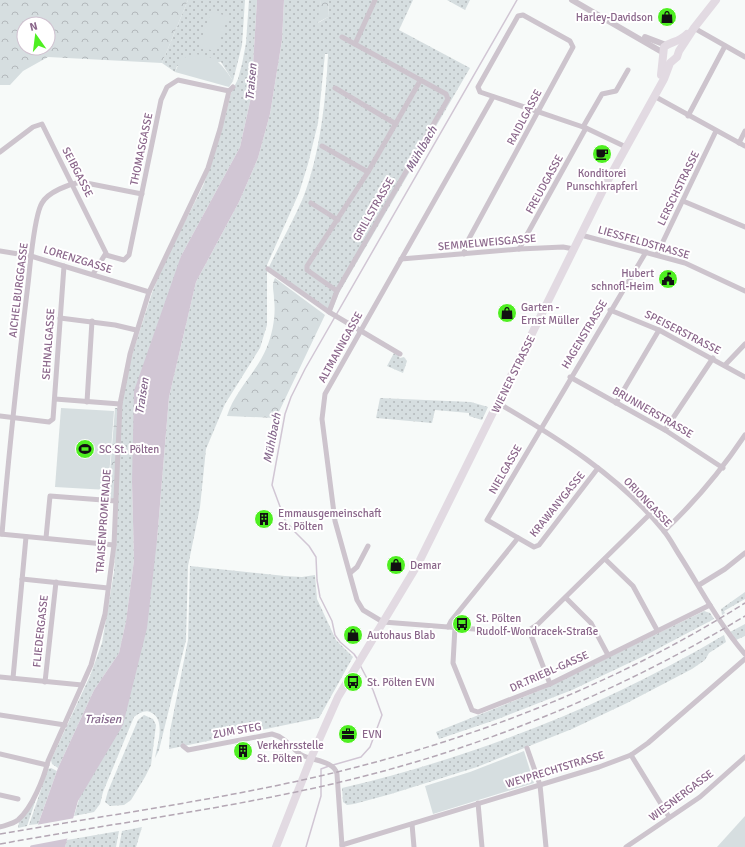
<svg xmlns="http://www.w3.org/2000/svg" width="745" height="847" font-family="Signika,sans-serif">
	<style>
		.grass { fill: url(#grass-dots) }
		.forest { fill: url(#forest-crowns); fill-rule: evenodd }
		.park { fill: #d6dee0 }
		.water { fill: #d1c6d4 }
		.pier { fill: #f7faf9 }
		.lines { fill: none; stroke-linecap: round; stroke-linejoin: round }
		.stream { stroke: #d1c6d4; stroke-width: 1.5 }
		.minor { stroke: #cdc4cd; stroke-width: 5 }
		.tertiary { stroke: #cdc4cd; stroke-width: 6 }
		.primary { stroke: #e2dae2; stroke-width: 8 }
		.rail { stroke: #b4a7b4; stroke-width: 1.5; stroke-dasharray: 6 3; stroke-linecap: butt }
		.labels { text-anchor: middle; stroke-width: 4; stroke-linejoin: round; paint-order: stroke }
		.poi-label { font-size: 11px; fill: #8a668a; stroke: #fff; text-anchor: start }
		.street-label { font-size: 11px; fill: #8a668a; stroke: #fff }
		.water-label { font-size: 12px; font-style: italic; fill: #85688c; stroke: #fff }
	</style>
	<defs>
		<pattern id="grass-dots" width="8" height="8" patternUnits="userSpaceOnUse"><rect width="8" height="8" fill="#d6dee0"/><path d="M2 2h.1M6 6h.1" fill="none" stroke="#b3b8bb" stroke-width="1.8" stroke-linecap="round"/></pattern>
		<pattern id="forest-crowns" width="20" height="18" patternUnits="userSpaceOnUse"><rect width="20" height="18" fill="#d6dee0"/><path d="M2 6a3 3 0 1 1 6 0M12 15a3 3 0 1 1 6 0" fill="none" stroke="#b3b8bb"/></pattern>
	</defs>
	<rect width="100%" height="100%" fill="#f7faf9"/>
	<g class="grass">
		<polygon points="188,0 245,0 242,45 233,81 221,62 177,66 175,72 162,63"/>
		<polygon points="249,0 257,0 251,97 240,147 181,256 132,482 134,560 126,621 119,653 94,690 58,768 52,764 51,760 90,676 102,643 114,572 118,506 117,493 122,400 132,355 152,293 164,263 203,186 220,137 231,93 238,79 242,64 246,43"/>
		<path d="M284 0H321L318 23 328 17 329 0H413L399 30 470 68 339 293 330 315 269 267C280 244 293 221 303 198 320 155 326 99 328 54H325L318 123 308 164 299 193 267 265V325L260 348 225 404 206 449 200 507 188 566 186 640 159 750 155 758C157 745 166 721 152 713 145 709 140 713 134 717L103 792 100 804 94 812 74 816 157 540 169 397 196 282 239 202 258 158 270 114 282 40Z"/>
		<polygon points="447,0 470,0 465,10"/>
		<polygon points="394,353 398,355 400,358 404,357 407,361 403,373 387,366"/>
		<polygon points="380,398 471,402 488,407 482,420 469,416 469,413 435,410 432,423 376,418"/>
		<polygon points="190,566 285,576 302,577 315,575 317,599 336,640 353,657 319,718 169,749 170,731 188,640"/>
		<polygon points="745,592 745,599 724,611 725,613 722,615 721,609"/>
		<polygon points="704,611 710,613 714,619 646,655 572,690 498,719 439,739 436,732 541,690"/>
		<polygon points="745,624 745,636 736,640 730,632"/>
		<path d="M724 635 726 642 709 653 705 660 692 669 627 703 572 729 477 767 391 794 354 804 347 805 343 802 342 788C475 757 607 705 724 635Z"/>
		<polygon points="144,715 153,719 156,725 151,765 145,777 131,800 124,805 110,806 105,802 108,791 138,720"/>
		<polygon points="51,768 57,771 38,824 29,825 48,769"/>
		<polygon points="37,796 27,826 18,828 19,822"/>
		<polygon points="142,827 136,847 119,847 122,831"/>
		<polygon points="119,831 116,847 65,847 67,840"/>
	</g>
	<g class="forest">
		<path d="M0 0H188L162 63 48 57 23 71 10 85H0ZM24 24H48V48H24Z"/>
		<polygon points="321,0 329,0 328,17 317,23"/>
		<path d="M275 278 325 315 276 418 227 416C235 390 257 372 267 347 273 332 276 314 274 299 274 290 271 286 275 278Z"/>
		<polygon points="115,408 119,408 115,499 108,498"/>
	</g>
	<g class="park">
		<polygon points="211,12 228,16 216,52 199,46"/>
		<path d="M194 54C216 56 221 63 233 81L229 87 175 72 181 59Z"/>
		<polygon points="61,408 114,411 108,490 55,487"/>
		<polygon points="524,751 534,783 433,814 425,786 470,772"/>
		<polygon points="745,816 745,847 717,847"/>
	</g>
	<polygon class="water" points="257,0 284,0 282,40 270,114 258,158 239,202 196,282 169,397 157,540 147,628 123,725 78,801 65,847 30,847 58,768 94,690 119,653 126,621 134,560 132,482 134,391 181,256 240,147 251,97"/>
	<polygon class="pier" points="75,818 70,838 28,846 36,825"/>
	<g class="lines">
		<g class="stream">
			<polyline points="358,660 354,654 340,642 335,635 332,621 320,597 317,580 316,557 309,546 295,532 285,520 272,485 285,414 291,397 305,369 517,0"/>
			<polyline points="333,765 361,757 370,747 382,715 373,690 360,665"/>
			<polyline points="306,847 321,796 321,769 329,766"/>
		</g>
		<g class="minor">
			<polyline points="694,28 745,57"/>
			<polyline points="355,44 375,0"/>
			<polyline points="335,88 396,124"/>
			<polyline points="654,96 745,146"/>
			<polyline points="493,97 325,394 322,419 335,521 357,600 363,610 383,622 514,632 529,630 538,624 649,515"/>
			<polyline points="688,116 725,46"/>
			<polyline points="583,127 602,94 616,91 628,70"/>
			<polyline points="739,143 745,131"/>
			<polyline points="322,146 368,172"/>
			<polyline points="0,152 33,127 42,124 106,253 93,274"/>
			<polyline points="683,201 745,227"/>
			<polyline points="311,203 338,220"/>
			<polyline points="581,235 685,263 745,291"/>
			<polyline points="519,249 586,128"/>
			<polyline points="0,251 31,256 149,292"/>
			<polyline points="464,254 465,246 573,47 570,41 523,15 518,16 478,87 480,92 586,128 626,147"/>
			<polyline points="657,254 716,131"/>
			<polyline points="106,255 124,260 129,255 161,100 167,87 178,80 229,91"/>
			<polyline points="401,259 519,249 563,247 574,249"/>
			<polyline points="268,269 329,312 400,354"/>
			<polyline points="337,291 307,270 307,266 368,172 420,81"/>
			<polyline points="610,310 659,330 745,377"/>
			<polyline points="329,312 337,291 448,99 446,94 342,37"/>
			<polyline points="60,318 115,325 136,330"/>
			<polyline points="725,365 745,344"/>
			<polyline points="570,377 665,430 723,468"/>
			<polyline points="55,399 120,404"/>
			<polyline points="87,402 92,321"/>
			<path d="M498 403C558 438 619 476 663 530 670 538 674 547 680 556 701 589 719 624 745 654"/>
			<polyline points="616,403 659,330"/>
			<polyline points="0,416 49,422 53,419 64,266"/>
			<polyline points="665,430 713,358"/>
			<polyline points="598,468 539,545 534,547 487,520 646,252"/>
			<path d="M664 531C695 502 721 471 745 435"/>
			<polyline points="0,534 114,545"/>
			<path d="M2 534C9 450 18 367 28 284 30 267 34 215 42 203 48 192 69 184 81 182L142 194"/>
			<polyline points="46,538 50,496 116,501"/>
			<polyline points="605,559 633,586 657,630"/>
			<polyline points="350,573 357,567 368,546"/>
			<polyline points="22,579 108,588"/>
			<polyline points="699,585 725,569 745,553"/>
			<polyline points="566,598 591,623 608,655"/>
			<polyline points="448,627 451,621 518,538"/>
			<polyline points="455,627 453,663 472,710 478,712 550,684 710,605"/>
			<polyline points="529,630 550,684"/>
			<polyline points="0,677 82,685"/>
			<polyline points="13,678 26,537"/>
			<polyline points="45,682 56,582"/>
			<polyline points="0,715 65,725"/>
			<path d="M183 746 188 750 272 734C285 737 290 747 300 754 311 761 334 760 337 774L342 846"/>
			<polyline points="527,748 540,785 546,847"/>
			<polyline points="0,754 47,765"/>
			<polyline points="631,755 669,817"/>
			<polyline points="0,795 18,799"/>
			<polyline points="478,803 482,847"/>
			<polyline points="412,824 414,847"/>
			<path d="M0 827C6 825 13 824 18 820 32 808 44 778 48 761L91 665 105 614 114 545 120 404 130 354 149 292 208 168 220 129 229 91 233 87"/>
			<polyline points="342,845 599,767 631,755 648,743 745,659"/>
			<polyline points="626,847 700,797 745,757"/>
		</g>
		<g class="tertiary">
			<polyline points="572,0 662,52"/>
			<polyline points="645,37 666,45"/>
		</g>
		<g class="primary">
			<path d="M661 75 664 47C671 41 678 43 687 34"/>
			<polyline points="276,847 311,758 338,697 418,564 608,180 664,79 670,63 677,57 679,51 694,28 716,0"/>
		</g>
		<g class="rail">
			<path d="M0 834C119 813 240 797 357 767 493 732 626 678 745 603"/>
			<path d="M0 844C120 822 242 807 361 777 495 743 626 688 745 616"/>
		</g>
	</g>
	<defs>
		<symbol id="shop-disc" viewBox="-11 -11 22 22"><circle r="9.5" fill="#4eef21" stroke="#fff"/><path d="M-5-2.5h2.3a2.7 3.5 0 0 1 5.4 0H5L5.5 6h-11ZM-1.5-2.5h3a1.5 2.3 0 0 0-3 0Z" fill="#111"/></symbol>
		<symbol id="cafe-disc" viewBox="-11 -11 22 22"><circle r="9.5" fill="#4eef21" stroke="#fff"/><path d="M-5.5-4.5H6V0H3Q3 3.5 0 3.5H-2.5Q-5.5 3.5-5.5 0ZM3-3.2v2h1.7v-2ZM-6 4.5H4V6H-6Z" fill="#111"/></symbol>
		<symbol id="civic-disc" viewBox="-11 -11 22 22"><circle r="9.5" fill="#4eef21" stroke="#fff"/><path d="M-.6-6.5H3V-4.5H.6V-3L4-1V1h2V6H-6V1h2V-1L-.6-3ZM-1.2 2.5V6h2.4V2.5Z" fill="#111"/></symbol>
		<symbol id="stadium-disc" viewBox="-11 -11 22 22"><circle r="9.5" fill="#4eef21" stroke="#fff"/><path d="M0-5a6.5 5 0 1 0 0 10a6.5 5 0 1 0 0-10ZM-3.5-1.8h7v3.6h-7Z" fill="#111"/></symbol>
		<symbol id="building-disc" viewBox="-11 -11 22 22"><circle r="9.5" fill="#4eef21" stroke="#fff"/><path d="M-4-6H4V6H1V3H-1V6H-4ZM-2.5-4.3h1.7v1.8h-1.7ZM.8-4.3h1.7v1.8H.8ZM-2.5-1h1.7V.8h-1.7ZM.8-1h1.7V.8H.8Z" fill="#111"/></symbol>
		<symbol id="bus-disc" viewBox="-11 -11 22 22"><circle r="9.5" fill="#4eef21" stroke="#fff"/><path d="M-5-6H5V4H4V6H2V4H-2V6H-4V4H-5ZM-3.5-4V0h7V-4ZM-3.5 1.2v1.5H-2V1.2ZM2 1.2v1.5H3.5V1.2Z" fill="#111"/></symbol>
		<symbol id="office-disc" viewBox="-11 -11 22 22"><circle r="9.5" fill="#4eef21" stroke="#fff"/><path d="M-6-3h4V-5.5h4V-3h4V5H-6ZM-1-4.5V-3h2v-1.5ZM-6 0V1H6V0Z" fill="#111"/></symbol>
	</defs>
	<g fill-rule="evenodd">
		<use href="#shop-disc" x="656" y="6" width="22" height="22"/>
		<use href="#cafe-disc" x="591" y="143" width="22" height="22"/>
		<use href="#civic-disc" x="657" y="268" width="22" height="22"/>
		<use href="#shop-disc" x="496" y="302" width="22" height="22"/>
		<use href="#stadium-disc" x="74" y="438" width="22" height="22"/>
		<use href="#building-disc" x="253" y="508" width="22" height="22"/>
		<use href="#shop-disc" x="385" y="554" width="22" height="22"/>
		<use href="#bus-disc" x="451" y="613" width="22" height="22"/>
		<use href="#shop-disc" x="342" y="624" width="22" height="22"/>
		<use href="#bus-disc" x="342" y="671" width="22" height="22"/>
		<use href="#office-disc" x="337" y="723" width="22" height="22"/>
		<use href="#building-disc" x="232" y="740" width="22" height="22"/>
	</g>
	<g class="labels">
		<g class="poi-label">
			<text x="653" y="21" text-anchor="end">Harley-Davidson</text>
			<text x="602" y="177" text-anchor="middle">Konditorei<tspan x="602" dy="13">Punschkrapferl</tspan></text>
			<text x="654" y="277" text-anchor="end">Hubert<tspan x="654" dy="13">schnofl-Heim</tspan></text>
			<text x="521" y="311">Garten -<tspan x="521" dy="13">Ernst Müller</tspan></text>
			<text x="99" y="453">SC St. Pölten</text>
			<text x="278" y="517">Emmausgemeinschaft<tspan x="278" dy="13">St. Pölten</tspan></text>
			<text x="410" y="569">Demar</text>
			<text x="476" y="622">St. Pölten<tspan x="476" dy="13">Rudolf-Wondracek-Straße</tspan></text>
			<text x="367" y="639">Autohaus Blab</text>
			<text x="367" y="686">St. Pölten EVN</text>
			<text x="362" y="738">EVN</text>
			<text x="257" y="749">Verkehrsstelle<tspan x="257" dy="13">St. Pölten</tspan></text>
		</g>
		<g class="street-label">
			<text transform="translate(524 117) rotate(-62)" y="4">RAIDLGASSE</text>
			<text transform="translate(141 149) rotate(-78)" y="4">THOMASGASSE</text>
			<text transform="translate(78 172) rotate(63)" y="4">SEIBGASSE</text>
			<text transform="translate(544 184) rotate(-61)" y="4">FREUDGASSE</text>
			<text transform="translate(678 188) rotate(-64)" y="4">LERSCHSTRASSE</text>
			<text transform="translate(373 209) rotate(-60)" y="4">GRILLSTRASSE</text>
			<text transform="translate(487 242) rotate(-5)" y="4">SEMMELWEISGASSE</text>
			<text transform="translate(644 242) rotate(16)" y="4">LIESSFELDSTRASSE</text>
			<text transform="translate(78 259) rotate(17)" y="4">LORENZGASSE</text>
			<text transform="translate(18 290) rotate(-83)" y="4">AICHELBURGGASSE</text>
			<text transform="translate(683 332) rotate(27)" y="4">SPEISERSTRASSE</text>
			<text transform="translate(584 334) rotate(-59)" y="4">HAGENSTRASSE</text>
			<text transform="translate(48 344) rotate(-86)" y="4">SEHNALGASSE</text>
			<text transform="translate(340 347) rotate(-61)" y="4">ALTMANNGASSE</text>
			<text transform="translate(513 374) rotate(-64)" y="4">WIENER STRASSE</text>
			<text transform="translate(653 412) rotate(30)" y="4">BRUNNERSTRASSE</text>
			<text transform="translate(505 469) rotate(-60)" y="4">NIELGASSE</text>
			<text transform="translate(648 502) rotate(46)" y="4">ORIONGASSE</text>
			<text transform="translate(557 504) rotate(-51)" y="4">KRAWANYGASSE</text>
			<text transform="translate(103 521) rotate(-86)" y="4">TRAISENPROMENADE</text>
			<text transform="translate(40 631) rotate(-84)" y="4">FLIEDERGASSE</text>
			<text transform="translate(549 671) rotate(-24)" y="4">DR.TRIEBL-GASSE</text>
			<text transform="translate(237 730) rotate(-10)" y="4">ZUM STEG</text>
			<text transform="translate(555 769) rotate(-17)" y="4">WEYPRECHTSTRASSE</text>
			<text transform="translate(681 795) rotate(-37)" y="4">WIESNERGASSE</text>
		</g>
		<g class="water-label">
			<text transform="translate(251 82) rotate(-85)" y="4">Traisen</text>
			<text transform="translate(421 149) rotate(-60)" y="4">Mühlbach</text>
			<text transform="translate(142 396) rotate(-81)" y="4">Traisen</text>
			<text transform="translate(272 438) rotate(-79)" y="4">Mühlbach</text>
			<text x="103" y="723">Traisen</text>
		</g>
	</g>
	<g transform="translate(36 36) rotate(346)"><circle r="19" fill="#ffffff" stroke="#d0c2d0"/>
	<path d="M0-3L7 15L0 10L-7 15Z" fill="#4eef21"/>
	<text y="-6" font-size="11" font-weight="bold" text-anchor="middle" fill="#8a668a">N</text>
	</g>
</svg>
